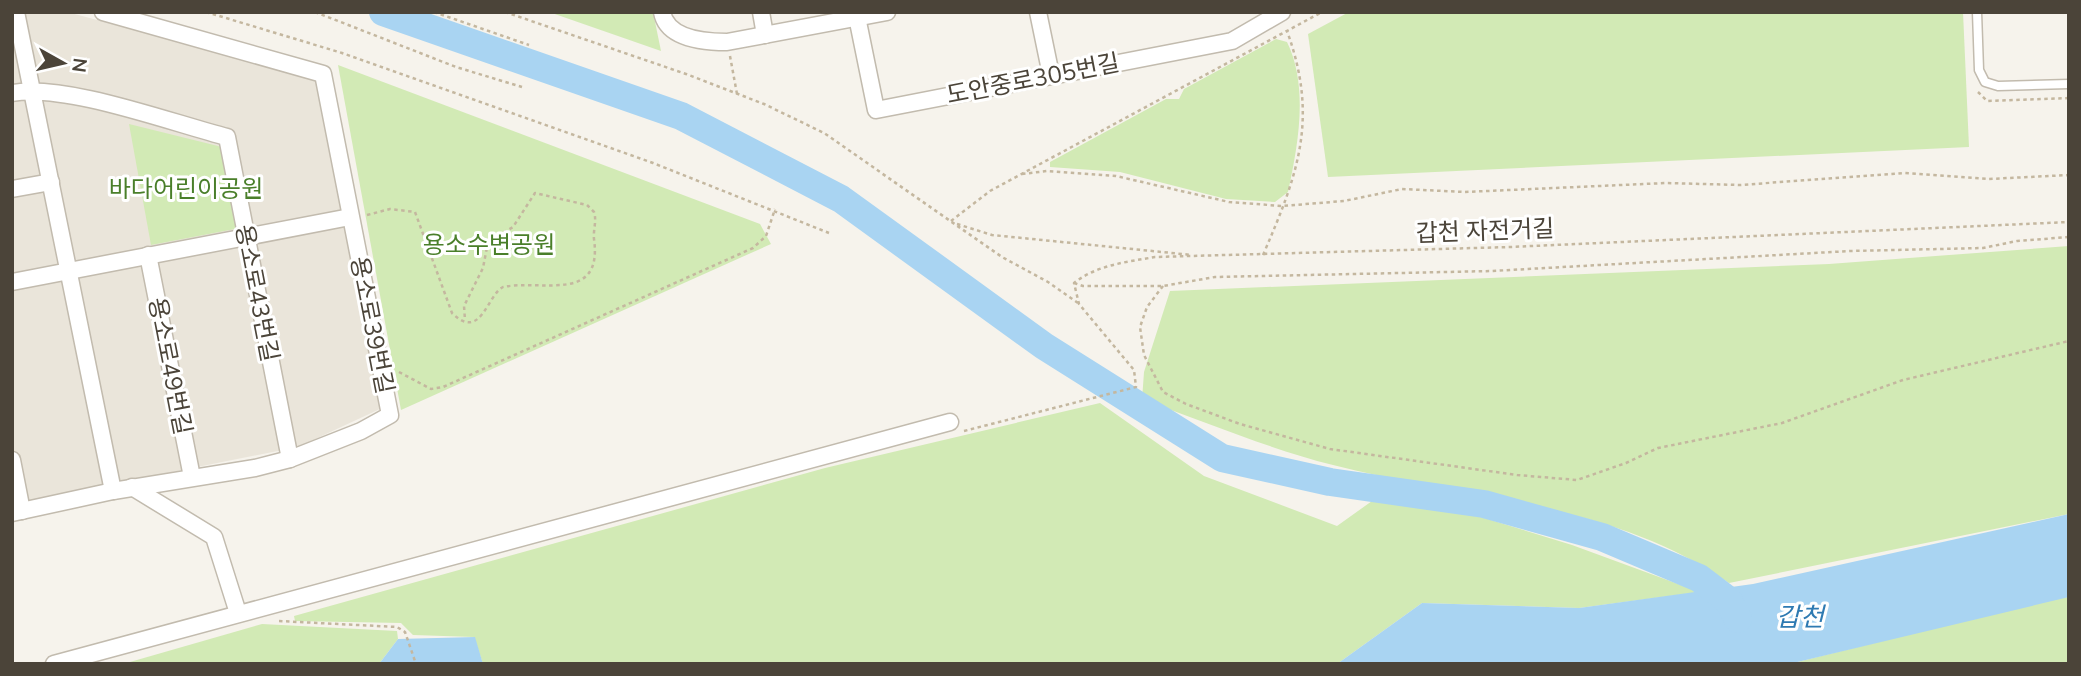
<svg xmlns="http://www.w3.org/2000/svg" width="2081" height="676" font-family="'Nunito Sans','Noto Sans KR',sans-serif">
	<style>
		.residential { fill: #eae5da }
		.green { fill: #d2eab5 }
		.water { fill: #a9d4f2 }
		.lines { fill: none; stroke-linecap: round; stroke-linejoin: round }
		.river { stroke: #a9d4f2; stroke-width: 28 }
		.service-casing { stroke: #c2bbae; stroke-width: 11 }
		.minor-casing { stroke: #c2bbae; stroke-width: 19 }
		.path { stroke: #c4b79f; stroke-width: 2.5; stroke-dasharray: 3.5 3.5; stroke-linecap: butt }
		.service { stroke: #fff; stroke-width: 8 }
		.minor { stroke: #fff; stroke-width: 16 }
		.labels { text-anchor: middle; stroke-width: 6; stroke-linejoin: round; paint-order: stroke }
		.street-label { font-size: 24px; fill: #4b4439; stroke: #fff }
		.park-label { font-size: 24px; fill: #4a7f2a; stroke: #fff }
		.water-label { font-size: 26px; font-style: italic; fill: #2e7ab2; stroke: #fff }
	</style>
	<rect width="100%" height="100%" fill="#f6f3ec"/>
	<polygon class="residential" points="12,12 67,12 320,79 382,408 298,447 12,504"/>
	<g class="green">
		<polygon points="549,12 653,12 661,51"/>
		<polygon points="1349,12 1963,12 1969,147 1328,177 1308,34"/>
		<path d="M1276 39 1287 42C1309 87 1298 145 1288 192L1275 202 1226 199 1120 172 1050 167V162L1166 99H1179L1184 89Z"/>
		<polygon points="338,65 760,224 771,244 401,410"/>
		<polygon points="129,124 222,147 238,225 235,229 151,245"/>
		<path d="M2069 246V514L1729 583C1613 502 1466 499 1333 465 1268 449 1205 421 1142 400L1144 372 1170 291 1829 264Z"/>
		<polygon points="1100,403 1204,476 1337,526 1372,501 1445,506 1572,545 1700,592 1579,608 1422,603 1337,664 483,664 474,637 413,635 401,623 295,621 294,616 825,468"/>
		<polygon points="2069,597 2069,663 1789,664 2055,598"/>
		<polygon points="262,624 397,631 398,639 379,664 123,664"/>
	</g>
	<g class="water">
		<polygon points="2069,514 2069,597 1789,664 1337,664 1422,603 1579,608 1753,584"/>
		<polygon points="475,637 483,664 379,664 398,639"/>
	</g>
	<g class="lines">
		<polyline class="river" points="383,12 681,116 841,199 1044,346 1222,458 1330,482 1484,504 1602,537 1699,578 1728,600 1738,619"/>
		<defs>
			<polyline id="service" points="1977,12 1979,70 1985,82 1998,86 2069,84"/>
			<g id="minor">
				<polyline points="16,12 113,491"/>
				<path d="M662 12C667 39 704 42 727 42L887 12"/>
				<polyline points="761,12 765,35"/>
				<polyline points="856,12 876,110 1232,41 1282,12"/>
				<polyline points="1038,12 1051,75"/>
				<path d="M12 93C65 83 172 123 227 137L290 459"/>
				<polyline points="12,189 51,182"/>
				<polyline points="148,255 192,477"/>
				<polyline points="12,282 350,217"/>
				<polyline points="12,460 22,511"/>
				<polyline points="132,487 214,537 238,613"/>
				<polyline points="12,513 113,491 255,468 290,459 361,431 390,415 323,74 103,12"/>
				<polyline points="54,664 950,422"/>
			</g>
		</defs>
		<use href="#service" class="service-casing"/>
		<use href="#minor" class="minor-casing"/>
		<g class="path">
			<polyline points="206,12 342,53 653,163 829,233"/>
			<polyline points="315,12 456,67 522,87"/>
			<polyline points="434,12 529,45"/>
			<polyline points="505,12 686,74 764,104 824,133 1002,257 1048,282 1078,303"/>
			<polyline points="730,56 737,94"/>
			<polyline points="1978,92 1987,101 2069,98"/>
			<polyline points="1022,174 1047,171 1116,176 1229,202 1282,206 1344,201 1402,189 1465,192 1666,183 1740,185 1905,173 1989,179 2069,175"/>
			<path d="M367 215 390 209 415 212 452 313C481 342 487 295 503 287 542 279 603 304 594 239 593 230 597 221 594 212L587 205 535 193 513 227 488 242 483 268 464 306 465 320"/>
			<polyline points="951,221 990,191 1322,12"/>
			<polyline points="957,224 992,235 1192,255"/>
			<path d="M1263 255C1298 174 1319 119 1287 31"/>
			<polyline points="1074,283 1083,286 1163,286 1215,277 1492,271 1850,251 1983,248 2017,241 2069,237"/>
			<polyline points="1163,286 1147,307 1140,327 1144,355 1163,392 1186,404 1240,424 1330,449 1517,475 1577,480 1626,463 1658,448 1782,423 1903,380 2069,341"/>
			<polyline points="399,372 431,389 443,387 753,248 766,236 775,209"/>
			<path d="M964 431 1136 387 1134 370 1079 304 1074 283C1097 265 1126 262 1155 257L1510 247 2069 222"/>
			<polyline points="279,621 397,627 405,632 416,664"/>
		</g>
		<use href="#service" class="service"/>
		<use href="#minor" class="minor"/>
	</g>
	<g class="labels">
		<g class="street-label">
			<text transform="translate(1033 79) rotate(-11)" y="8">도안중로305번길</text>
			<text transform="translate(1485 231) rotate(-2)" y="8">갑천 자전거길</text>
			<text transform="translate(257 293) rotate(79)" y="8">용소로43번길</text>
			<text transform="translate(372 325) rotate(79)" y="8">용소로39번길</text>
			<text transform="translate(170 366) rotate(79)" y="8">용소로49번길</text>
		</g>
		<g class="park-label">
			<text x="186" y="197">바다어린이공원</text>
			<text x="489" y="253">용소수변공원</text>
		</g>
		<g class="water-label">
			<text x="1800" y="626">갑천</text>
		</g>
	</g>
	<rect width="2081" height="676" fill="none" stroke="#4b4439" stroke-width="28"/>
	<g transform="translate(63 63) rotate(98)" stroke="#ffffff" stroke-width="5" paint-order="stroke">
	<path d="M0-5L12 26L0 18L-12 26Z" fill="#4b4439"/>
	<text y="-10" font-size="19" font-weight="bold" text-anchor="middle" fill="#4b4439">N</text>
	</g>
</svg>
